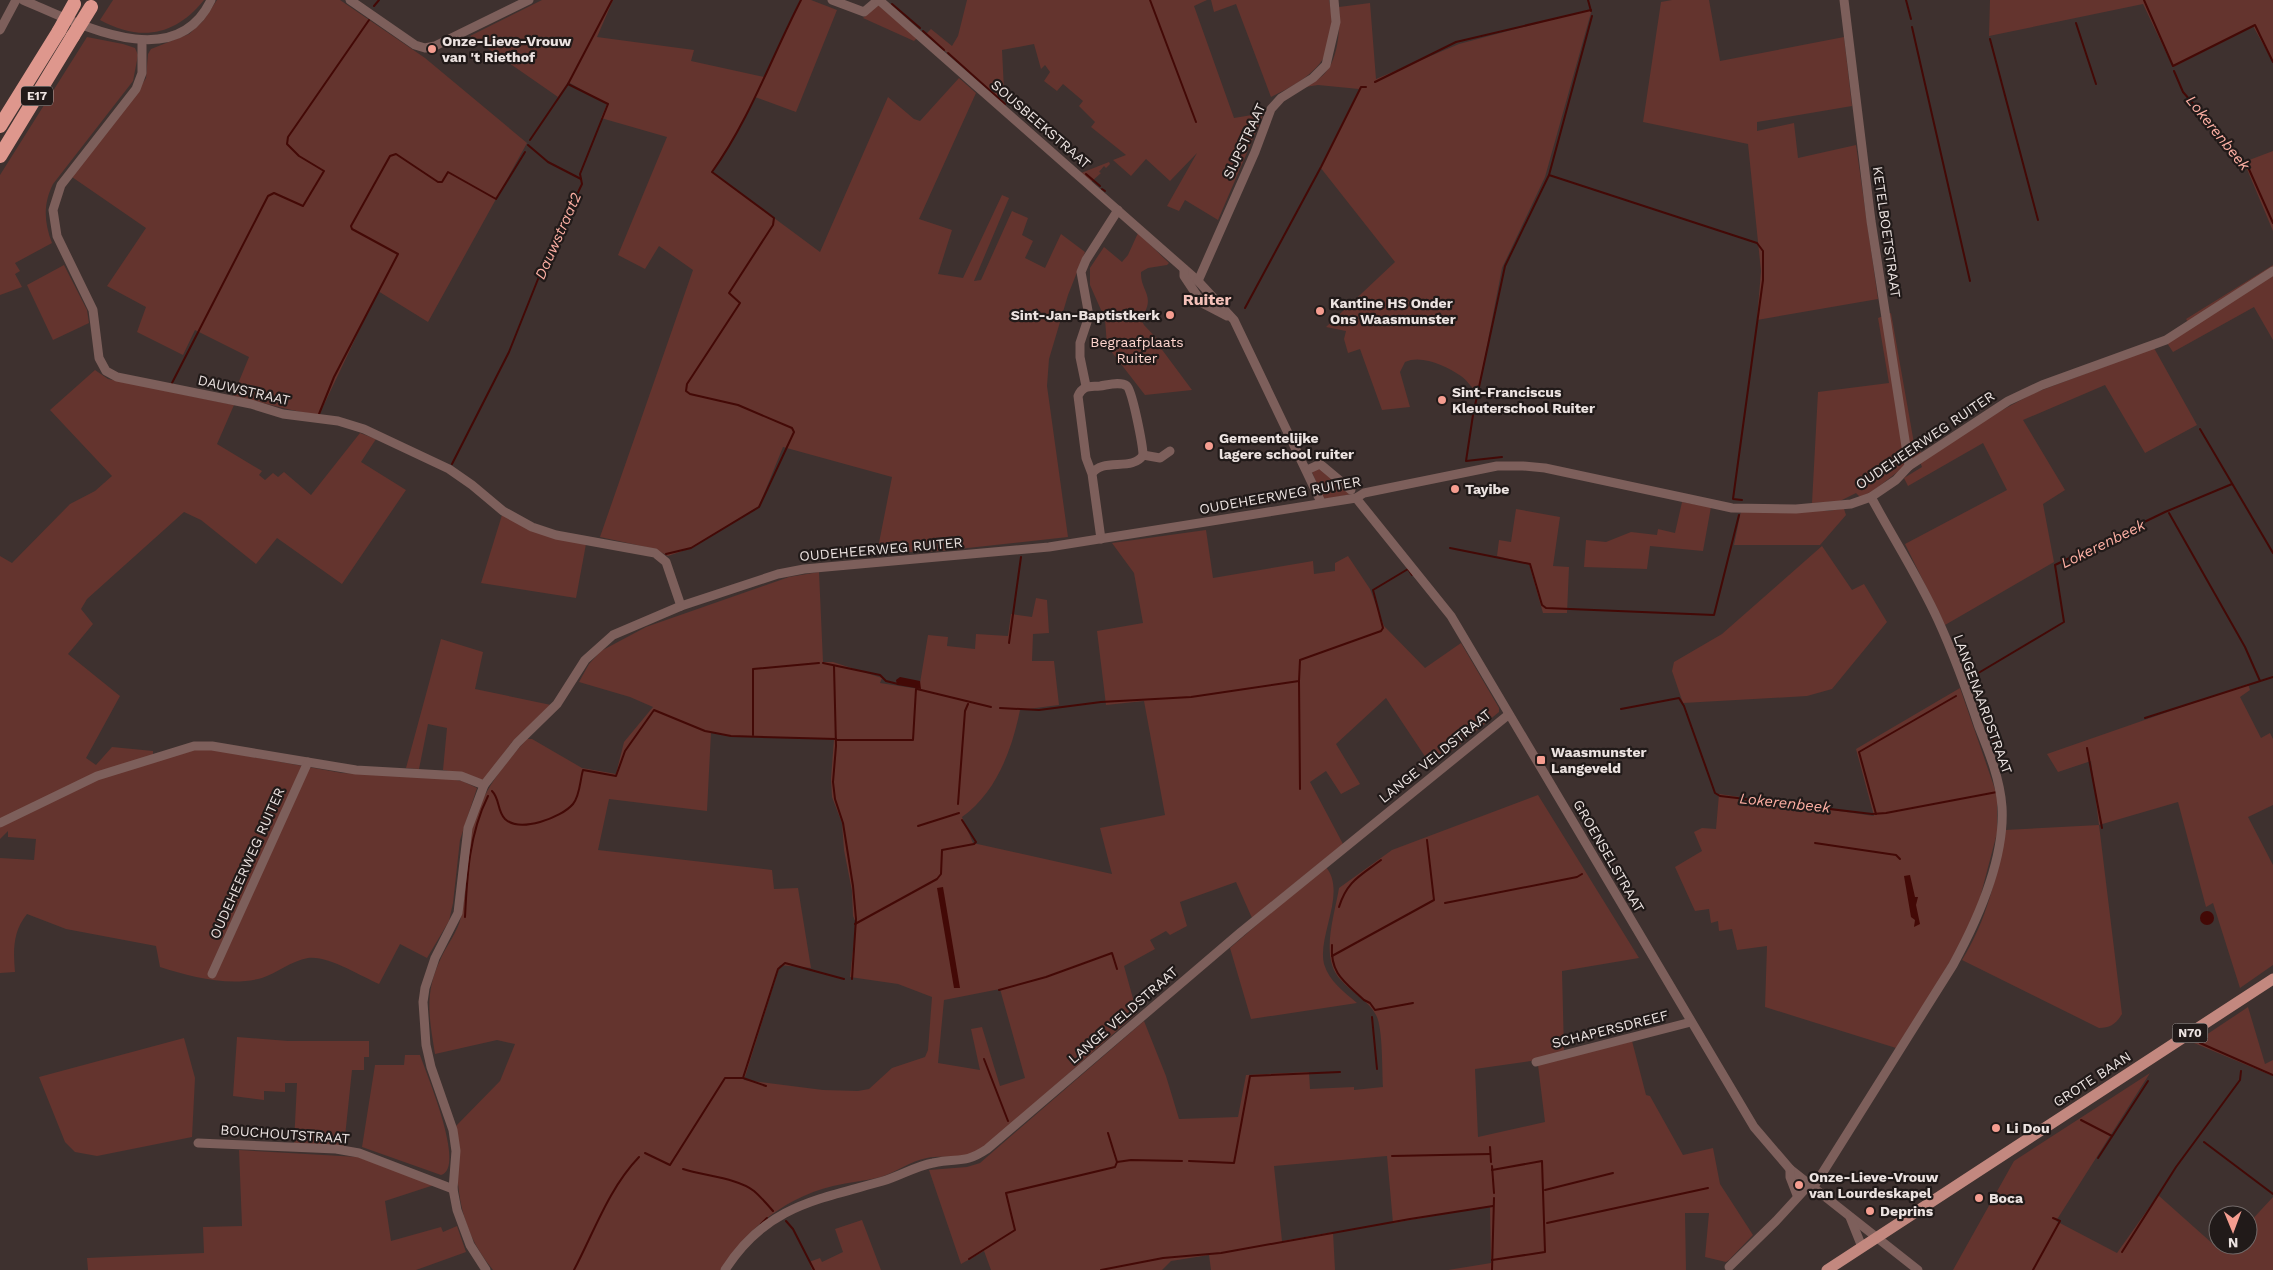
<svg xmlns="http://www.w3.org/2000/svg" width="2273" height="1270" font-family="'Work Sans',sans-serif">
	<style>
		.green { fill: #64342e; fill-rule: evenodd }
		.water { fill: #430906 }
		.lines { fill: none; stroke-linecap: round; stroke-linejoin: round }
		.stream { stroke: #430906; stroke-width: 2 }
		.minor { stroke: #7d5f5b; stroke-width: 9 }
		.major { stroke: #c3887f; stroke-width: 11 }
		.highway { stroke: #de978d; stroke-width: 14 }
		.highway-bridge { stroke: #de978d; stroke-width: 14 }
		.poi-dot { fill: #f59d90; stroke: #211a19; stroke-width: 2 }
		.labels { text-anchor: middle; stroke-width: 4.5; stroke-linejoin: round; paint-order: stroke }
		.shield { fill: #211a19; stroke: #afa7a5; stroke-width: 1 }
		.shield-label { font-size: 12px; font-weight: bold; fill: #ece3e1 }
		.poi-label { font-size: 14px; font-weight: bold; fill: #ece3e1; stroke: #211a19; text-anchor: start }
		.street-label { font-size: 14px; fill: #ece3e1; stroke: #211a19 }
		.park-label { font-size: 14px; fill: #fdd4cd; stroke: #211a19 }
		.water-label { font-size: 15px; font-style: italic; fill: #fdafa3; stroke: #211a19 }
		.quarter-label { font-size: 16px; font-weight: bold; fill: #f5c2ba; stroke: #211a19 }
	</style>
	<rect width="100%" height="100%" fill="#3e312f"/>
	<g class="green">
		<path d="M113 0H204C175 36 140 42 100 20Z"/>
		<path d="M217 0H340L425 58 527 143 428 322 378 291 319 415C289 411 262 402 233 396L249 357 195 330 183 355 137 332 146 307 107 286 146 228 72 177 134 97 146 78 148 54 151 49 189 34 203 21Z"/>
		<polygon points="542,0 613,0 597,37 694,50 691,61 764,77 800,0 811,0 837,10 796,112 755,97 736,134 712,172 820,252 888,97 914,119 920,121 959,78 976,93 919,219 952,230 938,274 963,278 1002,195 1009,198 974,281 981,280 1012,211 1028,218 1022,235 1033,241 1025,258 1045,268 1061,234 1085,252 1068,295 1049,359 1047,386 1068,537 940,551 877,553 892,477 783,447 759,506 691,548 668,556 655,549 600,537 693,270 659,246 645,269 618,255 667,137 601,118 607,104 568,82 558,97 470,36"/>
		<polygon points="967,0 1207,0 1194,6 1234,118 1264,113 1218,220 1185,200 1179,211 1167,206 1197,153 1170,181 1146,159 1131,176 1113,160 1126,155 1091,127 1095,122 1079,106 1083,101 1063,84 1057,91 1044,81 1050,72 1045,65 1041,69 1034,44 1002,50 1004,90 997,96 987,88 926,34 931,29 952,46 958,36"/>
		<path d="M1211 0H1329C1341 55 1317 75 1271 97L1236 4 1214 12Z"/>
		<polygon points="1672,0 1709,0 1720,61 1844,37 1852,106 1757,122 1757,131 1794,123 1798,158 1856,145 1878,299 1757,320 1761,271 1748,144 1643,122 1661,2"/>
		<polygon points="1990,0 2273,0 2273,62 2253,26 2173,67 2143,4 1989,36"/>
		<path d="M1370 3 1376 79 1459 44 1592 9 1545 177 1502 268 1478 392C1471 388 1468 381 1461 376 1447 366 1421 354 1405 362L1400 372 1410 407 1382 410 1360 349 1348 353 1344 339 1346 331 1326 327 1395 262 1320 167 1359 89 1318 85 1305 87C1311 83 1320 79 1325 73 1339 58 1340 27 1339 7Z"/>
		<polygon points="878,5 917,38 914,41 863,18"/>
		<path d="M87 37 123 44 135 48 138 55 133 81 53 184C43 204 44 222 52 243L15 263 20 271 15 274 22 287 0 295V175Z"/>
		<polygon points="2273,151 2273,231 2244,162"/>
		<polygon points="1109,162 1110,164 1106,168 1104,166 1099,172 1101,173 1091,182 1081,173"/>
		<path d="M1138 233 1169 263 1167 265 1148 268 1141 272C1140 292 1157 295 1141 319L1144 325 1163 345 1160 347 1192 390 1145 395 1107 346 1105 319 1090 285V268L1104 247 1122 262 1128 255Z"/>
		<polygon points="64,265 87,310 89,323 53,340 27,285"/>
		<polygon points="2273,265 2273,340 2254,307 2173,352 2167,343 2192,328 2186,319"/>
		<polygon points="1891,313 1915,449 1922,453 2034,393 2154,348 2197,425 2145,453 2105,385 2023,420 2065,490 2043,504 2054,562 1945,625 1905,544 2007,490 1983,443 1908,486 1904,478 1922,467 1918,456 1873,491 1860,497 1856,493 1840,501 1812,503 1818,392 1889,383 1878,318"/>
		<path d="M95 370 108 379 234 405 217 444 262 471 259 475 265 480 273 473 278 477 284 472 311 495 360 433 376 439 361 462 406 490 342 584 277 538 256 564 201 520 184 512 87 599 81 609 93 624 68 654 120 696 86 758 96 765 112 747 153 751V761L194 750 208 749 342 773 442 778 462 781 477 788 460 840 453 903 449 921 427 958 400 944 379 984C361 976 327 955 308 958 291 961 277 973 262 978 230 987 191 977 160 967L156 946 66 929 27 914C13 931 13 950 15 972L0 973V858L34 860 36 839 8 837V831L0 839V556L12 563 70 504 95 491 112 476 50 410Z"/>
		<polygon points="1318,468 1351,494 1328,499 1323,498 1312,472"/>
		<polygon points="1682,502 1711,507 1703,551 1650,546 1647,569 1584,567 1586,540 1606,542 1631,532 1657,535 1658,529 1675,533"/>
		<polygon points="1516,509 1560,517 1553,566 1569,567 1567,613 1543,613 1529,564 1497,556 1499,540 1511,542"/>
		<polygon points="1841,509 1844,509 1846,515 1820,545 1734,545 1741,511 1828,511"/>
		<path d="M502 515C530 529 554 539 586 544L576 598 481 583Z"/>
		<path d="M1206 530 1213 578 1313 561 1314 574 1335 571V563L1348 556 1370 589 1384 626 1425 668 1461 643 1499 708V712L1432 767 1386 698 1336 744 1360 784 1341 794 1326 771 1310 782 1343 844 1252 918 1236 882 1180 902 1187 926 1170 935 1166 931 1150 940 1155 949 1124 966 1137 1013 991 1142C985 1146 978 1153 972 1155 957 1159 941 1155 927 1158 910 1161 897 1172 881 1177 866 1181 849 1182 833 1186 784 1198 747 1229 721 1270H493C455 1223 457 1183 456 1126L500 1081 515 1044 497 1040 435 1054C429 1017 424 993 441 958 447 945 458 931 461 917 467 890 466 861 471 833 478 797 502 766 527 739H532L582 768 616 774 624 742 653 707 630 697 579 682 589 664 601 651 646 627 789 577 819 572 823 662H833L882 678 880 683 919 689 928 635 948 637 947 646 975 649 976 634 1008 636 1011 614 1032 617 1036 598 1047 600 1049 633 1033 634 1032 661H1054L1059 705 1020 710C1012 750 996 793 962 817L973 843 1112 874 1100 828 1165 815 1144 701 1106 705 1097 631 1143 623 1134 573 1112 543ZM711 732 729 736 834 739 831 779 832 797 842 823 844 850 852 891 853 916 856 923 850 977 898 984 932 997 928 1050 925 1057 892 1068 869 1089 858 1091 823 1090 744 1080 780 965 811 968 798 888 774 889 772 870 598 850 609 799 707 811ZM1000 989 1025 1078 1000 1086 982 1027 971 1029 980 1070 938 1063 944 1000Z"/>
		<polygon points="1822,546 1852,590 1864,584 1887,622 1832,689 1807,696 1683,703 1672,671 1674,662 1722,634"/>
		<polygon points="441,639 483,652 475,689 551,705 512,742 486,777 482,780 467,774 443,770 447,728 428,724 419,769 406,768"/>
		<path d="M2248 684 2250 690 2240 697 2261 738 2270 733 2273 739V805L2248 817 2273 865V965L2240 988 2213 903 2206 907 2178 802 2099 825 2122 1014C2116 1024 2110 1028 2099 1028L1962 960C1987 920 1997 876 2005 830L2099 825 2091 761 2058 772 2047 754Z"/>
		<polygon points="1960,688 1997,795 1997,833 1980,898 1969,929 1931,994 1896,1048 1765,1007 1767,946 1737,950 1732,929 1719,931 1718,921 1711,923 1709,909 1695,911 1675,867 1702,851 1694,832 1702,828 1716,829 1719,794 1874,816 1856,749"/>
		<path d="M1538 795 1639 958 1562 971 1564 1051 1531 1061 1475 1069 1478 1137 1545 1122 1538 1065 1632 1041 1646 1095 1650 1096 1683 1155 1713 1148 1720 1184 1753 1235 1729 1260 1726 1262 1705 1257 1709 1213H1685L1686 1270H1448L1491 1263 1490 1206 1393 1223 1387 1156 1274 1166 1282 1241 1333 1232 1335 1270H1211L1209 1255 1171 1261 1162 1270H991L984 1251 961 1264 929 1170 967 1167 980 1163 1144 1021 1166 1076 1179 1119 1238 1117 1246 1075 1309 1072 1310 1089 1354 1087V1090L1383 1087C1382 1071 1383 1027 1376 1015 1369 1001 1351 992 1341 980 1319 958 1335 914 1339 888L1392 850Z"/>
		<path d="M1325 866C1348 891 1317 936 1324 964 1329 981 1344 992 1357 1003L1251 1019 1230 948Z"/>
		<polygon points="2248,1007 2265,1064 2273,1060 2273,1076 2194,1043"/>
		<polygon points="237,1037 288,1041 369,1041 369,1057 364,1057 364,1070 352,1070 344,1146 294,1143 297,1083 285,1083 285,1092 264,1091 264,1100 233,1096"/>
		<polygon points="184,1038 195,1078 192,1137 97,1156 75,1152 65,1142 39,1077"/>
		<path d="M405 1055H420C426 1073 467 1169 441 1175L362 1147 375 1065H404Z"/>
		<polygon points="2150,1073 2056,1221 2117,1253 2158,1195 2222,1252 2229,1245 2248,1245 2248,1224 2273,1197 2273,1270 1953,1270 2014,1161"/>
		<polygon points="239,1150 358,1157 434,1185 385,1201 391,1241 441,1227 443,1232 457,1226 466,1252 416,1270 88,1270 87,1258 204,1253 203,1227 242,1226"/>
		<polygon points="862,1220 881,1270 812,1270 809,1262 820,1258 822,1262 843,1252 835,1229"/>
	</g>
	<g class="water">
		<polygon points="900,677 920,681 921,689 897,685 896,680"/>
		<polygon points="1910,875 1915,897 1918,897 1916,905 1920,924 1914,927 1915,920 1911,917 1904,876"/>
		<polygon points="943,887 960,988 954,988 937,888"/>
		<circle cx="2207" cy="918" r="7"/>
	</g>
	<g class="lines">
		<g class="stream">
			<polyline points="1150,0 1196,122"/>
			<polyline points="1588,0 1591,11"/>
			<polyline points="1906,0 1911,19"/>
			<polyline points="2144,0 2173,66 2255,25 2273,62"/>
			<polyline points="892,4 920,28"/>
			<polyline points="374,6 379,0"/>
			<polyline points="1592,16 1549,175 1757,243 1763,251 1763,280 1733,499 1742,500"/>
			<polyline points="2076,23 2096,84"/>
			<polyline points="1912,27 1970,281"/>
			<polyline points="923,31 944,50"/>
			<polyline points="1990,39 2038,220"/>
			<polyline points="948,53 1005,104"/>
			<polyline points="2174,71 2183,92 2248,167 2273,223"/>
			<polyline points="1375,82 1456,42 1591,10"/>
			<polyline points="530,140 568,84"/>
			<polyline points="528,145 548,162 581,179"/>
			<polyline points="1086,174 1100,186"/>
			<polyline points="1102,189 1105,191"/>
			<polyline points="1245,308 1321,167 1361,87 1366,87"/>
			<polyline points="172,383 268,196 274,193 303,206 324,171 299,156 287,144 288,137 369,20"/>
			<polyline points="319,414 334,377 398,254 352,229 351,226 390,156 396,154 438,182 442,182 448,172 496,199 525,152"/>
			<polyline points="2200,429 2273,553"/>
			<polyline points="1502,457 1466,461 1473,415 1505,266 1549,175"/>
			<polyline points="452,464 509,352 546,259 582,184 580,174 608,104 568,84 612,0"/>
			<polyline points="2169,513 2245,647 2260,681"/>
			<polyline points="1450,548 1530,564 1542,605 1546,608 1714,615 1739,515"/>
			<path d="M666 554 691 548 759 507 794 432 792 428 738 405 690 394 686 391 687 384 740 303 729 293 773 225 774 218 712 172C750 119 771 58 801 0"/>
			<polyline points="1009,643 1021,557"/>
			<polyline points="823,663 880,675 886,681 898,684"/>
			<polyline points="834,666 836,746 833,782 835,799 843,823 853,886 856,919 852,979"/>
			<polyline points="1299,681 1300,789"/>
			<polyline points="917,689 991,707"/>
			<polyline points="1000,708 1039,710 1101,702 1191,697 1299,681 1300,660 1381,631 1383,628 1373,590 1408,569 1412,575"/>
			<polyline points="1621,709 1679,698 1684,706 1715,793 1720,796 1872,814 1886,813 1997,792"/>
			<polyline points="2145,718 2273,677"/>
			<polyline points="753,735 753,669 819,663"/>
			<polyline points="836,740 913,740 916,689"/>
			<polyline points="2087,748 2102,828"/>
			<polyline points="2004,768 1970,678 2064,622 2055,565 2165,512 2232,484"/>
			<path d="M492 791C500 799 497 811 505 819 520 833 561 818 573 804 580 796 580 780 583 770L616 776 625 751 654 710 705 731 731 736 836 739"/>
			<polyline points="958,804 965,711 968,704"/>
			<polyline points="1876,814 1859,752 1956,696"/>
			<polyline points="918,826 959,813"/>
			<polyline points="1815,843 1896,855 1900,859"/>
			<polyline points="1445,903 1577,877 1582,874"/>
			<path d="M1339 907C1347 881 1360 876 1381 860"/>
			<path d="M465 917C467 876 469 834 488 796"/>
			<polyline points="855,924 937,879 941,874 942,850 974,844 976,842 962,820"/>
			<path d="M1332 945C1330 974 1345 982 1364 1000L1370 1003 1375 1010 1413 1003"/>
			<polyline points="1332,956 1434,900 1427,840"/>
			<polyline points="999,990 1046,977 1112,953 1117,969"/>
			<polyline points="1372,1017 1377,1069"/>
			<polyline points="2200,1043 2273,1075"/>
			<polyline points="984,1059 1008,1121"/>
			<polyline points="743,1078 766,1086"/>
			<polyline points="2081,1120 2112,1136"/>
			<polyline points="2204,1142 2273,1194"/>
			<polyline points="1490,1147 1491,1162"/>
			<polyline points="645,1153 670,1165 725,1078 743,1078 778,969 785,963 844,979"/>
			<polyline points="1392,1156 1490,1154"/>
			<polyline points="2098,1158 2148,1081"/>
			<polyline points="1189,1161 1234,1163 1250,1076 1340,1072"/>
			<polyline points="1117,1162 1131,1160 1182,1161"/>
			<polyline points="1492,1166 1494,1193"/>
			<path d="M683 1169C704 1176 738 1178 754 1191 761 1197 767 1204 773 1211"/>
			<polyline points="1492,1170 1542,1161 1545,1252 1492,1260"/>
			<polyline points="1545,1190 1613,1173"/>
			<polyline points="786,1221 793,1229 814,1270"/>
			<polyline points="1547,1223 1708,1188"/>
			<polyline points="761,1224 767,1218"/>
			<polyline points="2122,1252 2176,1167 2240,1080 2241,1071"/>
			<polyline points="969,1259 1015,1230 1006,1193 1115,1167 1117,1162 1108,1133"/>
			<path d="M574 1270C594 1232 609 1188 639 1157"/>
			<polyline points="1101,1270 1163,1258 1221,1253 1410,1219 1493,1206"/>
			<polyline points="1492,1270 1494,1198"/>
			<polyline points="2033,1270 2060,1221 2053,1218"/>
		</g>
		<g class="minor">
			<path d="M23 0C76 22 175 77 211 0"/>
			<polyline points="350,0 415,45 425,48 435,46 529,0"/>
			<polyline points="832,0 864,12 878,0"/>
			<polyline points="879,0 1198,281 1234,320 1321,502"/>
			<polyline points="1844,0 1871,221 1909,466"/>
			<polyline points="0,30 16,0"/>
			<polyline points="142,41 142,73 136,89 61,185 53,210 57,236 93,310 99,358 106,371 117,377 251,404 283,414 338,421 364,429 449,469 472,485 503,511 532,527 556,535 655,553 666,562 681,606"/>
			<polyline points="1184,269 1184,276 1202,303 1227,316"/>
			<polyline points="1198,281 1255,152 1271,109 1281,98 1313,78 1326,65 1336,22 1334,0"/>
			<polyline points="1086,386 1080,357 1080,343 1089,316 1081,272 1086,260 1118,210"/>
			<polyline points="1143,455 1160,458 1170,451"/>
			<polyline points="1307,470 1320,464 1351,490"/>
			<path d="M1092 474C1102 457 1133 472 1143 455 1143 446 1132 389 1127 386 1120 381 1108 385 1100 386 1089 387 1083 385 1078 396L1086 458 1092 474 1101 539"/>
			<polyline points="1356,498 1451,616 1754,1127 1790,1169 1918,1270"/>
			<polyline points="0,823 97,776 194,746 212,746 356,770 461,776 484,785"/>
			<polyline points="212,974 308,762"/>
			<polyline points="1536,1062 1691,1022"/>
			<polyline points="198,1143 336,1149 359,1153 453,1189"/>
			<polyline points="1790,1169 1790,1177 1797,1195"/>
			<path d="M1813 1188 1953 965C1977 921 2005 858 2002 807 2000 779 1989 752 1979 727 1967 691 1954 655 1938 620 1919 578 1893 538 1871 497"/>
			<polyline points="1850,1217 1862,1247"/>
			<polyline points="1729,1267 1776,1221 1809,1185"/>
			<polyline points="486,1270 470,1245 457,1210 453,1189 456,1151 453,1130 431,1067 426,1045 423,1002 425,988 435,958 458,913 468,828 484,785 517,743 557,704 585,660 613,635 681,606 778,574 804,569 1049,547 1356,498 1364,493 1497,466 1523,466 1545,468 1732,508 1796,509 1851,504 1871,497 1896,480 1909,466 2008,401 2042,385 2166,340 2273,271"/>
			<path d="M725 1270C766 1206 816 1200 883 1181 900 1176 916 1166 933 1163 958 1157 963 1165 987 1149L1241 932 1508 715"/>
		</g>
		<polyline class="major" points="1827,1270 2273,979"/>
		<g class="highway">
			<polyline points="0,126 59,31"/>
			<polyline points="0,156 73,36"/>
		</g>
		<g class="highway-bridge">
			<polyline points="59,31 74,4"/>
			<polyline points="73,36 91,7"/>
		</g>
	</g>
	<g class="poi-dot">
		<circle cx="432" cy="49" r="5"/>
		<circle cx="1320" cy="311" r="5"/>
		<circle cx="1170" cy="315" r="5"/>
		<circle cx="1442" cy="400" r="5"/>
		<circle cx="1209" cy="446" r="5"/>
		<circle cx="1455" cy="489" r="5"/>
		<rect x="1536" y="755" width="10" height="10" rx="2.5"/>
		<circle cx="1996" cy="1128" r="5"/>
		<circle cx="1799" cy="1185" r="5"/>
		<circle cx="1979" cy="1198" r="5"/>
		<circle cx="1870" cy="1211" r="5"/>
	</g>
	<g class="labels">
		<g class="shield">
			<rect x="21" y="86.5" width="32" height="19" rx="4"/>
			<rect x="2172.5" y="1023.5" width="35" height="19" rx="4"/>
		</g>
		<g class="shield-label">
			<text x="37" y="100">E17</text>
			<text x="2190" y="1037">N70</text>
		</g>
		<g class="poi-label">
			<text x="442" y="46">Onze-Lieve-Vrouw<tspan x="442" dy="16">van 't Riethof</tspan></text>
			<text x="1330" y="308">Kantine HS Onder<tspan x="1330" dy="16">Ons Waasmunster</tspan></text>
			<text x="1160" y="320" text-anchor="end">Sint-Jan-Baptistkerk</text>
			<text x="1452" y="397">Sint-Franciscus<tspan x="1452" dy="16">Kleuterschool Ruiter</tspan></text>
			<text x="1219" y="443">Gemeentelijke<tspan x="1219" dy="16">lagere school ruiter</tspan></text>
			<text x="1465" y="494">Tayibe</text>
			<text x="1551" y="757">Waasmunster<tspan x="1551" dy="16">Langeveld</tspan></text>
			<text x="2006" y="1133">Li Dou</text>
			<text x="1809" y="1182">Onze-Lieve-Vrouw<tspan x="1809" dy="16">van Lourdeskapel</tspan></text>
			<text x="1989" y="1203">Boca</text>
			<text x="1880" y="1216">Deprins</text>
		</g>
		<g class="street-label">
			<text transform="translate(1041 124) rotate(41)" y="5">SOUSBEEKSTRAAT</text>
			<text transform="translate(1244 141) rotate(-65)" y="5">SIJPSTRAAT</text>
			<text transform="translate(1887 232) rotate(82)" y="5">KETELBOETSTRAAT</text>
			<text transform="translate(244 390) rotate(13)" y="5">DAUWSTRAAT</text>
			<text transform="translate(1925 440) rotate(-34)" y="5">OUDEHEERWEG RUITER</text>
			<text transform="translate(1280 495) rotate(-10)" y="5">OUDEHEERWEG RUITER</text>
			<text transform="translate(881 549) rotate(-5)" y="5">OUDEHEERWEG RUITER</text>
			<text transform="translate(1983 704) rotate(70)" y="5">LANGENAARDSTRAAT</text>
			<text transform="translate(1435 756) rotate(-39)" y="5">LANGE VELDSTRAAT</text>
			<text transform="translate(1609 856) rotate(60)" y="5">GROENSELSTRAAT</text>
			<text transform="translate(247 863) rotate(-66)" y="5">OUDEHEERWEG RUITER</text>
			<text transform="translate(1123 1015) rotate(-41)" y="5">LANGE VELDSTRAAT</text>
			<text transform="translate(1610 1029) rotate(-14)" y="5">SCHAPERSDREEF</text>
			<text transform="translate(2092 1079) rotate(-33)" y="5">GROTE BAAN</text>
			<text transform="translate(285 1134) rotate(4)" y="5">BOUCHOUTSTRAAT</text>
		</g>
		<g class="park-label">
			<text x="1137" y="347">Begraafplaats<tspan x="1137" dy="16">Ruiter</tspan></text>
		</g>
		<g class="water-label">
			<text transform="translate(2218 133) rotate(51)" y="5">Lokerenbeek</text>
			<text transform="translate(558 236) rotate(-66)" y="5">Dauwstraat2</text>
			<text transform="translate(2103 544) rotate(-26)" y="5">Lokerenbeek</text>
			<text transform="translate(1785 803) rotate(6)" y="5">Lokerenbeek</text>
		</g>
		<g class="quarter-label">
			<text x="1207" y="305">Ruiter</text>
		</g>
	</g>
	<g transform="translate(2233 1230) rotate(179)"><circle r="24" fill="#211a19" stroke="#726a69"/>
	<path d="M0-4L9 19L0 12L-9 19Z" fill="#f59d90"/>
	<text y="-8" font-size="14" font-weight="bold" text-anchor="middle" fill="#ece3e1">N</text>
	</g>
</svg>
